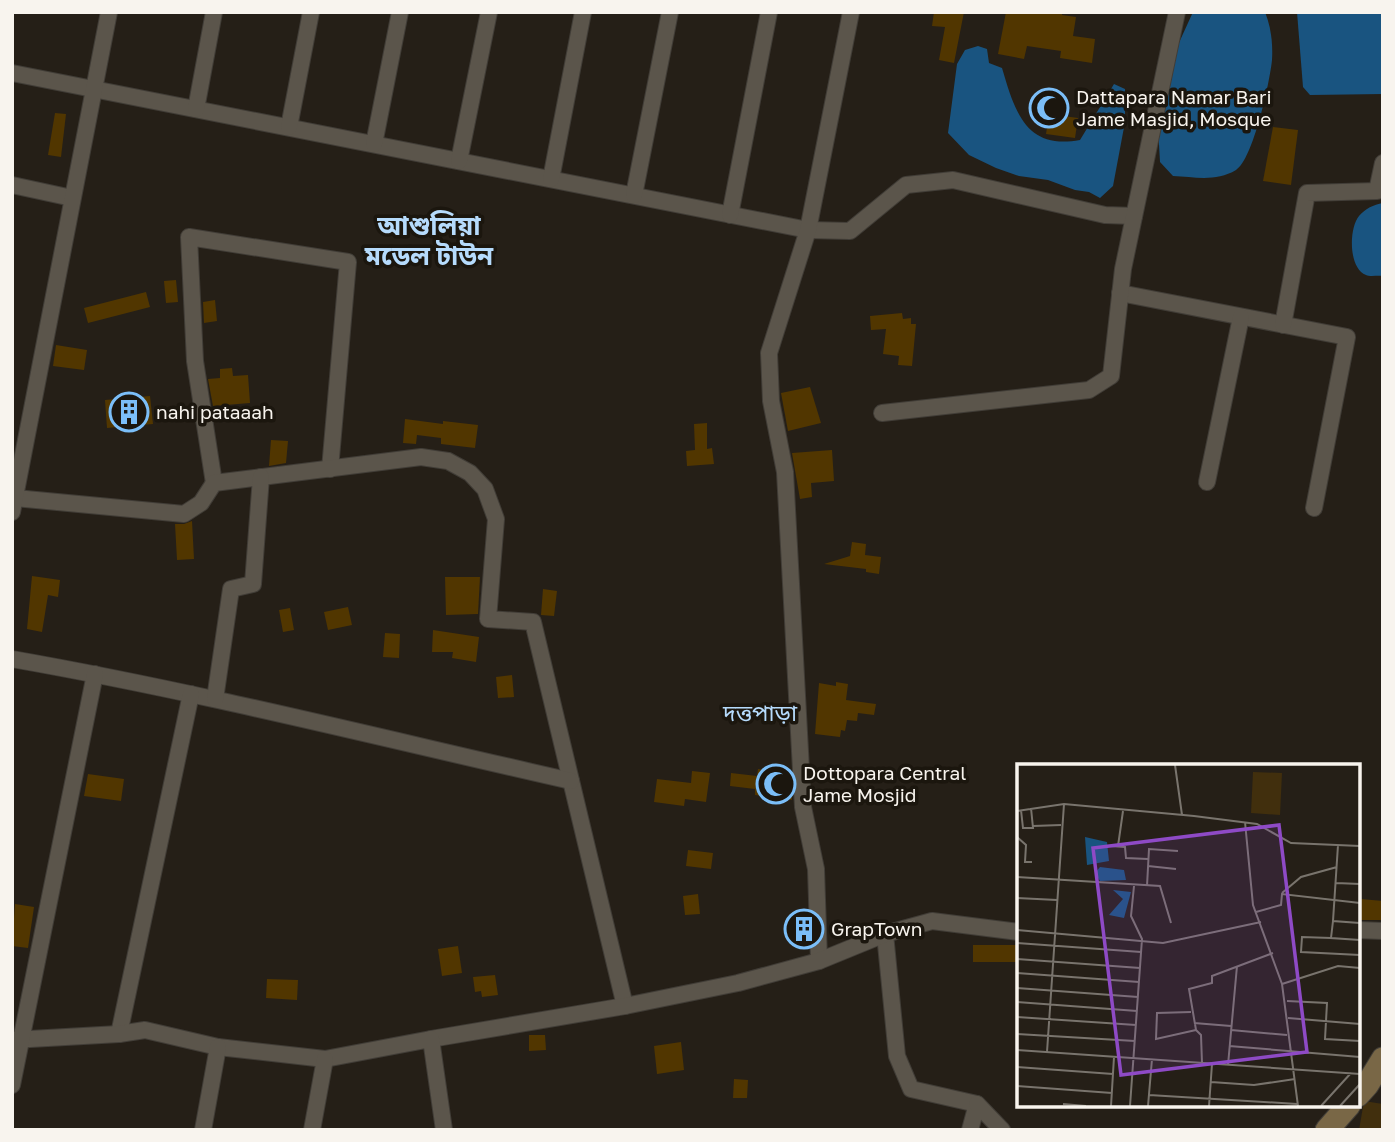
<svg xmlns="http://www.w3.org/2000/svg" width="1395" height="1142" font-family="'Golos Text','Noto Sans Bengali',sans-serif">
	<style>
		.green { fill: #412f0d }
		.water { fill: #195480 }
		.building { fill: #513600 }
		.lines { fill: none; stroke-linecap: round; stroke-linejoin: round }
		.street-casing { stroke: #413d37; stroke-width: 18 }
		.secondary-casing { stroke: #413d37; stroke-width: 25 }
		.street { stroke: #5b554b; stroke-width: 16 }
		.secondary { stroke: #796746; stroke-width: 23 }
		.labels { text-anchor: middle; stroke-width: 7; stroke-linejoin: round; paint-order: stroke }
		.poi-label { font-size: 19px; fill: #f8f4ee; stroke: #1b160e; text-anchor: start }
		.quarter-label { font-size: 23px; fill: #b6dbfc; stroke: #1b160e }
		.district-label { font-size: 26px; font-weight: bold; fill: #b6dbfc; stroke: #1b160e }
		.inset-road { fill: none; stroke: #79746d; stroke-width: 2 }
		.view { fill: #8e4ac6; fill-opacity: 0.15; stroke: #8e4ac6; stroke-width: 3.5 }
		.inset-edge { fill: none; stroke: #f8f4ee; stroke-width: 3.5 }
	</style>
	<rect width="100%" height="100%" fill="#251f17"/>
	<polygon class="green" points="1364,1101 1383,1104 1383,1130 1359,1130"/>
	<g class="water">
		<path d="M1193 12H1265C1271 27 1273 43 1272 60 1270 81 1253 160 1236 170 1216 182 1195 177 1173 176L1160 162 1158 126 1177 47Z"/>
		<polygon points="1297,12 1383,12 1383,94 1310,95 1303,87"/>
		<path d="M978 46 987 49 989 63 1002 68C1015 112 1026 150 1080 140L1114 84 1125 89V122L1113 186 1100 198 1089 192 1075 190 1048 180 1019 176 996 168 969 155 948 133 957 64 965 50Z"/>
		<path d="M1383 203V276C1378 275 1370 277 1366 275 1348 268 1349 228 1359 216 1366 208 1373 205 1383 203Z"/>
	</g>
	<g class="building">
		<polygon points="934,12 964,12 954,63 939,60 945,27 932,26"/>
		<polygon points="1006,12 1062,12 1062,15 1076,17 1073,36 1095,39 1092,63 1060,58 1061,51 1027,46 1024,59 998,54"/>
		<polygon points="55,113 66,114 61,157 48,155"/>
		<polygon points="1049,114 1078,118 1075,138 1046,134"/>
		<polygon points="1273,127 1298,130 1291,185 1263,181"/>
		<polygon points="176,280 178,302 166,303 164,281"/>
		<polygon points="146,292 150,307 88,323 84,308"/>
		<polygon points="215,300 217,321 204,323 203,302"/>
		<polygon points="902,313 903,319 911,318 911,324 916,324 912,366 898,365 899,356 883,354 886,329 871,330 870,316"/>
		<polygon points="56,345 87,350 84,370 53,366"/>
		<polygon points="232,368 233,376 248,375 250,403 213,406 208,379 220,378 220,369"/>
		<polygon points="810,387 821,423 788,431 781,393"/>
		<polygon points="150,396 153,424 107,428 105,400"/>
		<polygon points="405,419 443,424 443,421 478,425 475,448 441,444 441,438 417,435 416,444 403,443"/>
		<polygon points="707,423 707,449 712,448 714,464 687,466 686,451 695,450 694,424"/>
		<polygon points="271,440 288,441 286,463 269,466"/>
		<polygon points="832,450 834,481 811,483 812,497 800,499 792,453"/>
		<polygon points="192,521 194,559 177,560 175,524 184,524"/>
		<polygon points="852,542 866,544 865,555 881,557 879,574 866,572 866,569 824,564 850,556"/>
		<polygon points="32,576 60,580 58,597 48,595 42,632 27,629"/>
		<polygon points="445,577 480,577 478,614 446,615"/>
		<polygon points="543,589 557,591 554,616 541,615"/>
		<polygon points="348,607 352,625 328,630 324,612"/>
		<polygon points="290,608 294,630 283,632 279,610"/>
		<polygon points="433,630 479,637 476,662 452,658 453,652 432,652"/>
		<polygon points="385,633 400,634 399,658 383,657"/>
		<polygon points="512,675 514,697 498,698 496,677"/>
		<polygon points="836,682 848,684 846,700 876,704 874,715 858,713 857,721 847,720 845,731 841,730 840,737 815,734 819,683 836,686"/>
		<polygon points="758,769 791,773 792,800 755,795 755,789 730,786 731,773 757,776"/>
		<polygon points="692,771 710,773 706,802 685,799 684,806 654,802 657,779 691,783"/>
		<polygon points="88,774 124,779 121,801 84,796"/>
		<polygon points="688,850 713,853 711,869 686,866"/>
		<polygon points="698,894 700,914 685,915 683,896"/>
		<polygon points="1361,899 1383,901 1383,920 1359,920"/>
		<polygon points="15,904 34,907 28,948 12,946"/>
		<polygon points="973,945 1018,945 1019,962 973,962"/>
		<polygon points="458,946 462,973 442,976 438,949"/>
		<polygon points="495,975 498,995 482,997 481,991 475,992 473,977"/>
		<polygon points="267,979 298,980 297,1000 266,998"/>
		<polygon points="529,1035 545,1035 546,1050 529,1051"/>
		<polygon points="681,1042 684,1070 657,1074 654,1046"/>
		<polygon points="734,1079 748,1080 747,1098 733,1098"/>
	</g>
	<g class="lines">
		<defs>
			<g id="street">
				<polyline points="12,73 808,230 850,231 906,185 953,180 1105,215 1134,216"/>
				<polyline points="196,109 214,12"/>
				<polyline points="289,127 311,12"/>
				<polyline points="374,144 400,12"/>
				<polyline points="459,161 489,12"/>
				<polyline points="551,179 583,12"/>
				<polyline points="12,185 72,198"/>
				<polyline points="634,195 670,12"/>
				<polyline points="730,215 769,12"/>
				<polyline points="1120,293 1347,337 1314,508"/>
				<polyline points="1283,325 1307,193 1377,191 1383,163"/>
				<polyline points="882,413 1089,390 1111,376 1123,269 1177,12"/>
				<polyline points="1207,482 1241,317"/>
				<polyline points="214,483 195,361 189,237 348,262 330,469"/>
				<polyline points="15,498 184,514 201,503 214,483 421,457 448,461 470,473 485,489 496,519 488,619 533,622 625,1006"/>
				<polyline points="12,512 109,12"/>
				<path d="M12 659C200 692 385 739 571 781"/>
				<polyline points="215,699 231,589 253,584 261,477"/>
				<polyline points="1358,930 1383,931"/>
				<polyline points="885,934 897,1056 911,1089 977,1104 970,1130"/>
				<polyline points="819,961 816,869 803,807 785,472 771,401 769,353 808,230 851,12"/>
				<polyline points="119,1034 191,694"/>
				<polyline points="431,1039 625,1006 738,983 819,961 885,934 932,921 1019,932"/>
				<polyline points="12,1040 119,1034 145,1030 218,1047 325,1059 431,1039 444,1130"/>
				<polyline points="12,1085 95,674"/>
				<polyline points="977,1104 1002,1130"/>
				<polyline points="203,1130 218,1047"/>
				<polyline points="312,1130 325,1059"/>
			</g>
			<g id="secondary">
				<polyline points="1358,1095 1367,1085 1383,1059"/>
				<polyline points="1327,1130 1349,1105"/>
			</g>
		</defs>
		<use href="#street" class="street-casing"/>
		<use href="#secondary" class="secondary-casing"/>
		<use href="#street" class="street"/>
		<use href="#secondary" class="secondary"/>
	</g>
	<defs>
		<symbol id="mosque-ring" viewBox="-11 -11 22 22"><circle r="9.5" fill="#1b160e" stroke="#7bbef8" stroke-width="1.5"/><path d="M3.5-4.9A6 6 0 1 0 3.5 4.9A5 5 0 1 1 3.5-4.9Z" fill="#7bbef8"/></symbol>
		<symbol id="building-ring" viewBox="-11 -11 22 22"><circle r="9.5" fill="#1b160e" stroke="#7bbef8" stroke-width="1.5"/><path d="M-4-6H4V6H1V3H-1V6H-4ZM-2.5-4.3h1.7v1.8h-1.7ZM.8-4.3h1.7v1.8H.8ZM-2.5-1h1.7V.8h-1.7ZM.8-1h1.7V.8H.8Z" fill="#7bbef8"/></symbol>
	</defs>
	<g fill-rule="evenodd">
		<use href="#mosque-ring" x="1027" y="86" width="44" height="44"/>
		<use href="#building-ring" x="107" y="390" width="44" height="44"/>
		<use href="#mosque-ring" x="754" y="762" width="44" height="44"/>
		<use href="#building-ring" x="782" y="907" width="44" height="44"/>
	</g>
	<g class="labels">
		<g class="poi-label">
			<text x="1076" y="104">Dattapara Namar Bari<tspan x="1076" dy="22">Jame Masjid, Mosque</tspan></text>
			<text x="156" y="419">nahi pataaah</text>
			<text x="803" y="780">Dottopara Central<tspan x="803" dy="22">Jame Mosjid</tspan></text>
			<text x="831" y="936">GrapTown</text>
		</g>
		<g class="quarter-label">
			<text x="760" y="721">দত্তপাড়া</text>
		</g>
		<g class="district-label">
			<text x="429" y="235">আশুলিয়া<tspan x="429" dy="30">মডেল টাউন</tspan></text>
		</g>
	</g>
	<g transform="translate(1017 764)">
		<rect width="343" height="343" fill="#251f17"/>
		<path d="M236 8 265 9 263 51 234 49Z" fill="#412f0d"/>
		<path d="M68 73 90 78 92 97 70 101ZM83 103 107 106 109 116 83 117 78 109ZM96 126 114 128 107 154 92 151 106 135Z" fill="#195480"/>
		<path class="inset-road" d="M158 1 165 51M4 46 6 64H16L14 44M0 47 47 40 177 52 240 60 274 79 343 82M228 58 236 141 265 220M16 62 44 61M0 73 9 81 8 98H15M321 81 316 157 343 159M93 82 108 83 109 94 131 95M101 82 106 47M131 102 159 105M0 113 143 122 154 159M319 119 343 120M130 122 132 85 161 87M265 129 284 113 320 103M0 134 40 136M239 148 264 141 265 130 343 139M316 157 314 174 343 176M0 166 146 179 244 158M314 174 285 173 284 188 343 191M0 179 124 188M0 195 123 204M0 209 122 218M0 224 121 233M270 237 310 239 308 275 343 277M0 238 120 247M174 248 140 249 139 275 179 266M0 253 119 261M271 254 343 260M177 259 214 262M214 266 270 271M0 270 118 277M212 282 343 293M0 286 343 310M30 288 47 40M185 299 184 271 179 266 172 225 195 219V212L256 189M211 301 220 202M0 303 96 310M194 318 237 321 278 315M0 322 95 329M132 331 280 340M46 340 69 342M94 342 97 293M113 342 125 175 114 152 117 122M131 342 135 295M192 342 195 300M281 342 265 220 321 202 343 204M304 342 334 309M323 342 343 320"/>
		<path class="view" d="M262 61 290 288 104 311 76 84Z"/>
		<rect width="343" height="343" class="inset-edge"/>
	</g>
	<rect width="1395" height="1142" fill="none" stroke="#f8f4ee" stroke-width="28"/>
</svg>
